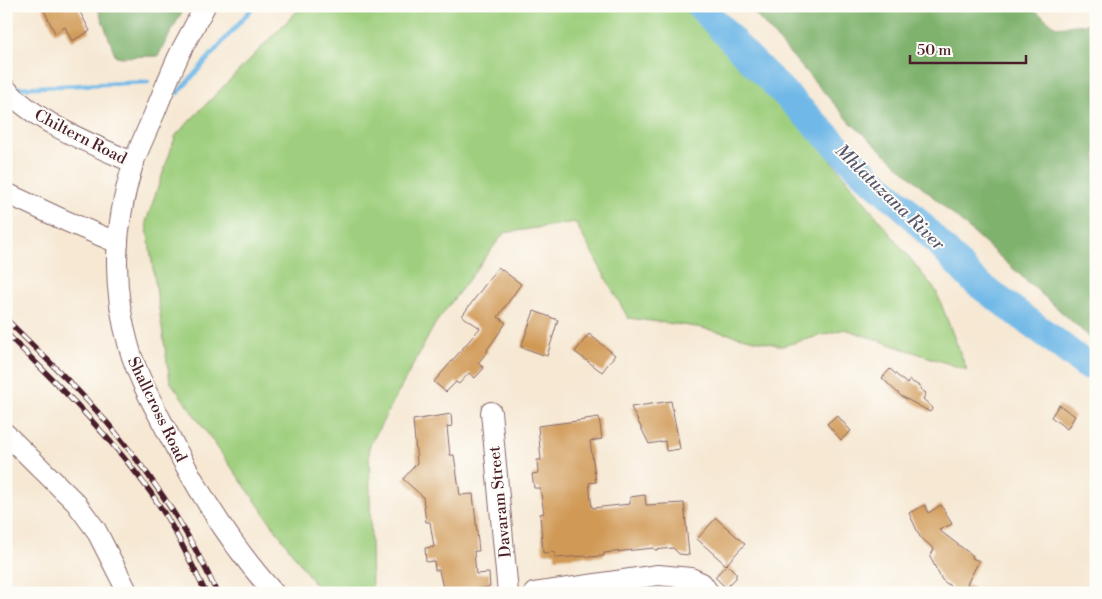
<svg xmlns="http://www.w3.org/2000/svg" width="1102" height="599" font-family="'Libre Bodoni',serif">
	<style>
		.green { fill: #9fcf7e; stroke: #747754 }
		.forest { fill: #7fb26d; stroke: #64684c }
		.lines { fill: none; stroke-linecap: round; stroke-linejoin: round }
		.stream { stroke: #6fb8e7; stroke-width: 4.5 }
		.river { stroke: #6fb8e7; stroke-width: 28 }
		.building { fill: #d09954 }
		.minor-casing { stroke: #866566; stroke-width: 22 }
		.minor { stroke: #fff; stroke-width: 20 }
		.rail-casing { stroke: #4a1f2b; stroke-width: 5.5 }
		.rail { stroke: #fdfcf7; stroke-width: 4; stroke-dasharray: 11; stroke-linecap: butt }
		.labels { text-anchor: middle; stroke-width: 4; stroke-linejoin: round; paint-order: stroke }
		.street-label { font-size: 16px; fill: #4a1f2b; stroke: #fdfcf7 }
		.water-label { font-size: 18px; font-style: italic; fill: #57556d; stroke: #fdfcf7 }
	</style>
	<rect width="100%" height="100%" fill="#fdfcf7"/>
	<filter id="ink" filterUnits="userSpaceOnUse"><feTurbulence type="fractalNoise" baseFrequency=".02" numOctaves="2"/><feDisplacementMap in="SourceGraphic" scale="10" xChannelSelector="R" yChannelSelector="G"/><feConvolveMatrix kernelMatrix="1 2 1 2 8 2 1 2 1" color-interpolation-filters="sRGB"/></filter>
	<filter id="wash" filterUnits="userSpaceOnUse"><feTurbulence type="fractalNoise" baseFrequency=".0096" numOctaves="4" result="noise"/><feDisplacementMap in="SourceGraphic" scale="20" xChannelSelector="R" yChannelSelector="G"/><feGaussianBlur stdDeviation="1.12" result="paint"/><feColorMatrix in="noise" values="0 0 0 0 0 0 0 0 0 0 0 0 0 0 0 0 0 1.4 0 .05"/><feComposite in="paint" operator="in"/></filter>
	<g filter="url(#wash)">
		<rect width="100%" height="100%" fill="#f6e8d3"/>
		<polygon class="green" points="302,6 708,6 936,291 967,370 845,329 782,346 697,327 628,318 575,222 504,233 435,324 369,447 372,593 321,593 170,381 146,222 176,135"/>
		<g class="forest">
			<polygon points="97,6 185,6 158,56 116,57"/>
			<polygon points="748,6 1029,6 1056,27 1096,23 1096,343 852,124"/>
		</g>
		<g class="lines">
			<g class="stream">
				<polyline points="15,88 148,82"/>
				<polyline points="178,93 254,6"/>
			</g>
			<polyline class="river" points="700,6 746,55 865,174 904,207 974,281 1050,337 1086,365 1096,366"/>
		</g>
		<g id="blocks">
			<g class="building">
				<polygon points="42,6 77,6 90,31 72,41 65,27 55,33"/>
				<polygon points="498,267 521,284 498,317 506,323 487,350 488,351 478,363 484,368 475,378 469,373 459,384 456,382 446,392 434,382 480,328 462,316"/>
				<polygon points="534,311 558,320 547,356 521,347"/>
				<polygon points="589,334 615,355 602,372 575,352"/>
				<polygon points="890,369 907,384 909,380 921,387 920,389 926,393 923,399 933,408 930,412 901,396 882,378"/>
				<polygon points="671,401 680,449 666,451 665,441 649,444 631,407"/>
				<polygon points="1059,405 1075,416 1067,429 1051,417"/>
				<polygon points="451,414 452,426 447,427 450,455 454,455 460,495 473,494 479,551 474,551 476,574 489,573 490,587 473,589 473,593 444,593 439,570 435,570 434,561 426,562 425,548 434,547 430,522 426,522 423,497 403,479 417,463 413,420"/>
				<polygon points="837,415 851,431 841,440 827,424"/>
				<polygon points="599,417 602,439 590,441 596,482 589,483 592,508 630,504 630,497 645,495 646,505 684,503 689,555 679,554 673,548 655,550 654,548 604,553 604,556 587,557 587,556 555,558 555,552 543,553 540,514 544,513 540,488 534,488 532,474 538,473 537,460 541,460 538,426 585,420 585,419"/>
				<polygon points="925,505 928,513 941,505 952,524 939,530 973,556 972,558 979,561 967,584 981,593 949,593 953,588 942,580 930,557 934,549 920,537 909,513"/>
				<polygon points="716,518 745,544 726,565 697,539"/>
				<polygon points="727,564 736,573 736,578 726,588 715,577"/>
			</g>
		</g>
	</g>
	<g filter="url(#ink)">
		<use href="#blocks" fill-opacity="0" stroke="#866566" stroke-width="1"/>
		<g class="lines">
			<defs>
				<g id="minor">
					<path d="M205 6C197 22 188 37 180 53 171 72 163 92 155 112 148 129 139 147 133 164 114 227 111 284 129 347 138 379 156 410 171 439 200 495 232 547 274 593"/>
					<path d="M6 89C37 123 92 144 134 163"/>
					<polyline points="6,193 66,221 118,243"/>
					<polyline points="491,412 508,593"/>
					<polyline points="6,434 76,503 96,530 128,593"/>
					<polyline points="534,593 658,575 691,578 702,583 709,593"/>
				</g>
			</defs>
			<use href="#minor" class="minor-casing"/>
			<use href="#minor" class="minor"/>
			<defs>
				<g id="rail">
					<path d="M6 319C43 356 82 392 115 432 156 482 191 534 217 593"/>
					<path d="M6 333C57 384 109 434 151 493 173 524 189 559 206 593"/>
				</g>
			</defs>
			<use href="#rail" class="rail-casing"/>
			<use href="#rail" class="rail"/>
		</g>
	</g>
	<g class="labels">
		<g class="street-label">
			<text transform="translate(81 136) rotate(27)" y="6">Chiltern Road</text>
			<text transform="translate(158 409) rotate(64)" y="6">Shallcross Road</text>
			<text transform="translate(499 502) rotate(-96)" y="6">Davaram Street</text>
		</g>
		<g class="water-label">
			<text transform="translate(890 197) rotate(44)" y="6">Mhlatuzana River</text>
		</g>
	</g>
	<rect width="1102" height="599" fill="none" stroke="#fdfcf7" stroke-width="25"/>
	<path d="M910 55v8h116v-8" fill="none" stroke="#4a1f2b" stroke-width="2.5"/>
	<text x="917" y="55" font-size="15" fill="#4a1f2b" stroke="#fdfcf7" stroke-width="4" paint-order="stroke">50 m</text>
</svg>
